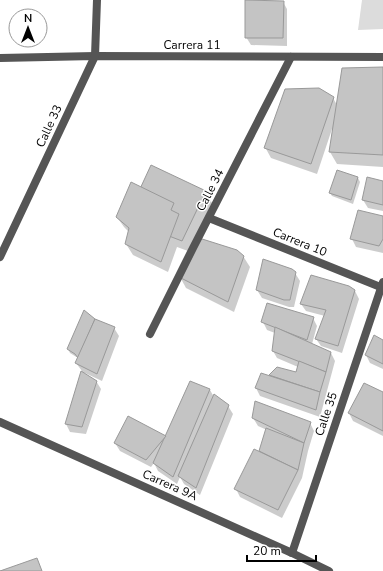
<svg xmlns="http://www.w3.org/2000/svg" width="383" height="571" font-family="'Nunito Sans',sans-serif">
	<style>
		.green { fill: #dcdcdc }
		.shadow { fill: #0003 }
		.building { fill: #c4c4c4; stroke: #999 }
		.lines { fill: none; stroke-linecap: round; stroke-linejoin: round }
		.minor { stroke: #555; stroke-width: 8 }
		.labels { text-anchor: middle; stroke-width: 3; stroke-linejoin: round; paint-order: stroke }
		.street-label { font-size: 12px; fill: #000; stroke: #fff }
	</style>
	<rect width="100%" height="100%" fill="#fff"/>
	<polygon class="green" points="362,0 383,0 383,29 358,30"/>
	<g class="shadow">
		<polygon points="283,2 287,9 287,46 251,45 246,37"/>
		<polygon points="383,68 383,167 337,164 330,152 333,129 332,129 317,174 271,158 265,147 333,98 337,105"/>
		<polygon points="152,166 206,192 212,203 188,251 177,247 168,272 133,255 126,244 129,232 124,227 117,217 141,188"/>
		<polygon points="337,171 358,178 360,182 353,204 332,196 330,193"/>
		<polygon points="383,182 383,211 368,208 363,200"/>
		<polygon points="383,217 383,253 356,247 352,239"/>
		<polygon points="243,256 250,267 234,312 186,288 180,277"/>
		<polygon points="295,273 300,281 294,307 289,307 262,298 257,290"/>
		<polygon points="355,291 359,299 342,353 321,346 316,339 325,316 306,311 301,304"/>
		<polygon points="313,318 317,326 312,344 331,353 335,361 320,417 260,396 256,388 270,377 277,369 296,373 298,367 277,358 273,351 275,333 267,330 263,322"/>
		<polygon points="94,319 114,328 119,336 102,381 85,373 84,374 96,381 101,389 86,434 70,432 66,424 82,371 76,363 78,358 70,353 68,349"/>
		<polygon points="383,341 383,369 370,363 366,355"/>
		<polygon points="191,382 210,390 214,397 228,406 233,414 200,495 184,484 180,477 177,484 158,471 154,463 151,467 120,451 115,443 166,437"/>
		<polygon points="383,394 383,436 353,421 349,413"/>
		<polygon points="253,418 310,423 314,431 308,451 302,478 282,518 240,497 236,489 259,453 267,430 258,426"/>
	</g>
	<g class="building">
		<polygon points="245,0 284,1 283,38 245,38"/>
		<polygon points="383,67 383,155 329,152 342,68"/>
		<polygon points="319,88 334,97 311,164 264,148 285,89"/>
		<polygon points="151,165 206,191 182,241 143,226 152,207 133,204"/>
		<polygon points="337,170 358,177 351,200 329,193"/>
		<polygon points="367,177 383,181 383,205 362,200"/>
		<polygon points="131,182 174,203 171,210 179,214 161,262 125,244 129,228 116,217"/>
		<polygon points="358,210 383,216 383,239 379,246 350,239"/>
		<polygon points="199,238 237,250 244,256 228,302 179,277"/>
		<polygon points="263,259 292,269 296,272 290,300 284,300 256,290"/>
		<polygon points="311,275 349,286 355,290 338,346 315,339 326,310 300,304"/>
		<polygon points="267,303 314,317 307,340 261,322"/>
		<polygon points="84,310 95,319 78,358 75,354 67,349"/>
		<polygon points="95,319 115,327 97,374 75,363"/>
		<polygon points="275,327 331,352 326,372 272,351"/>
		<polygon points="374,335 383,340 383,364 365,355"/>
		<polygon points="299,361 326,372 320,392 269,375 277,367 296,372"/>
		<polygon points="81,371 97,381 82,427 65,424"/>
		<polygon points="261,373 320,392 316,410 255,388"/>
		<polygon points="190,381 210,389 173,477 153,463"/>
		<polygon points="364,383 383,392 383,431 348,413"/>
		<polygon points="214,394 229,405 196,488 178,476"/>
		<polygon points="255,401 311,422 304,443 252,418"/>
		<polygon points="128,416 166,436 146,460 114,443"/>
		<polygon points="266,428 304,443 298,470 259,451"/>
		<polygon points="254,449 298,470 278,510 234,489"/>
		<polygon points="37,558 42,571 0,571"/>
	</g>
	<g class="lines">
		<g class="minor">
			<polyline points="0,58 95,56 383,57"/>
			<polyline points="209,218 383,288"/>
			<polyline points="0,257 95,56 97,0"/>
			<polyline points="150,334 193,248 291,57"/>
			<polyline points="0,422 292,553 329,571"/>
			<polyline points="292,553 383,282"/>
		</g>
	</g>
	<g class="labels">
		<g class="street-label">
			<text x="192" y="49">Carrera 11</text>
			<text transform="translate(49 126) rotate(-65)" y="4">Calle 33</text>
			<text transform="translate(210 190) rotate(-63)" y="4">Calle 34</text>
			<text transform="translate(300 242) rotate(22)" y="4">Carrera 10</text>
			<text transform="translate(326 414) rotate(-71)" y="4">Calle 35</text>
			<text transform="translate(170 485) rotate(24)" y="4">Carrera 9A</text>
		</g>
	</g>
	<g transform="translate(28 28)"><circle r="19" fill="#ffffff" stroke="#999999"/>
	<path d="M0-3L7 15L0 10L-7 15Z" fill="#000000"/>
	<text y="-6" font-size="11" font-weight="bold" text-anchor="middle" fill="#000000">N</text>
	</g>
	<path d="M247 555v6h69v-6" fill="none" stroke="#000000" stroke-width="2"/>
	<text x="253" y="555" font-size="12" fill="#000000" stroke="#ffffff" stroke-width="3" paint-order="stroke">20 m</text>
</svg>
